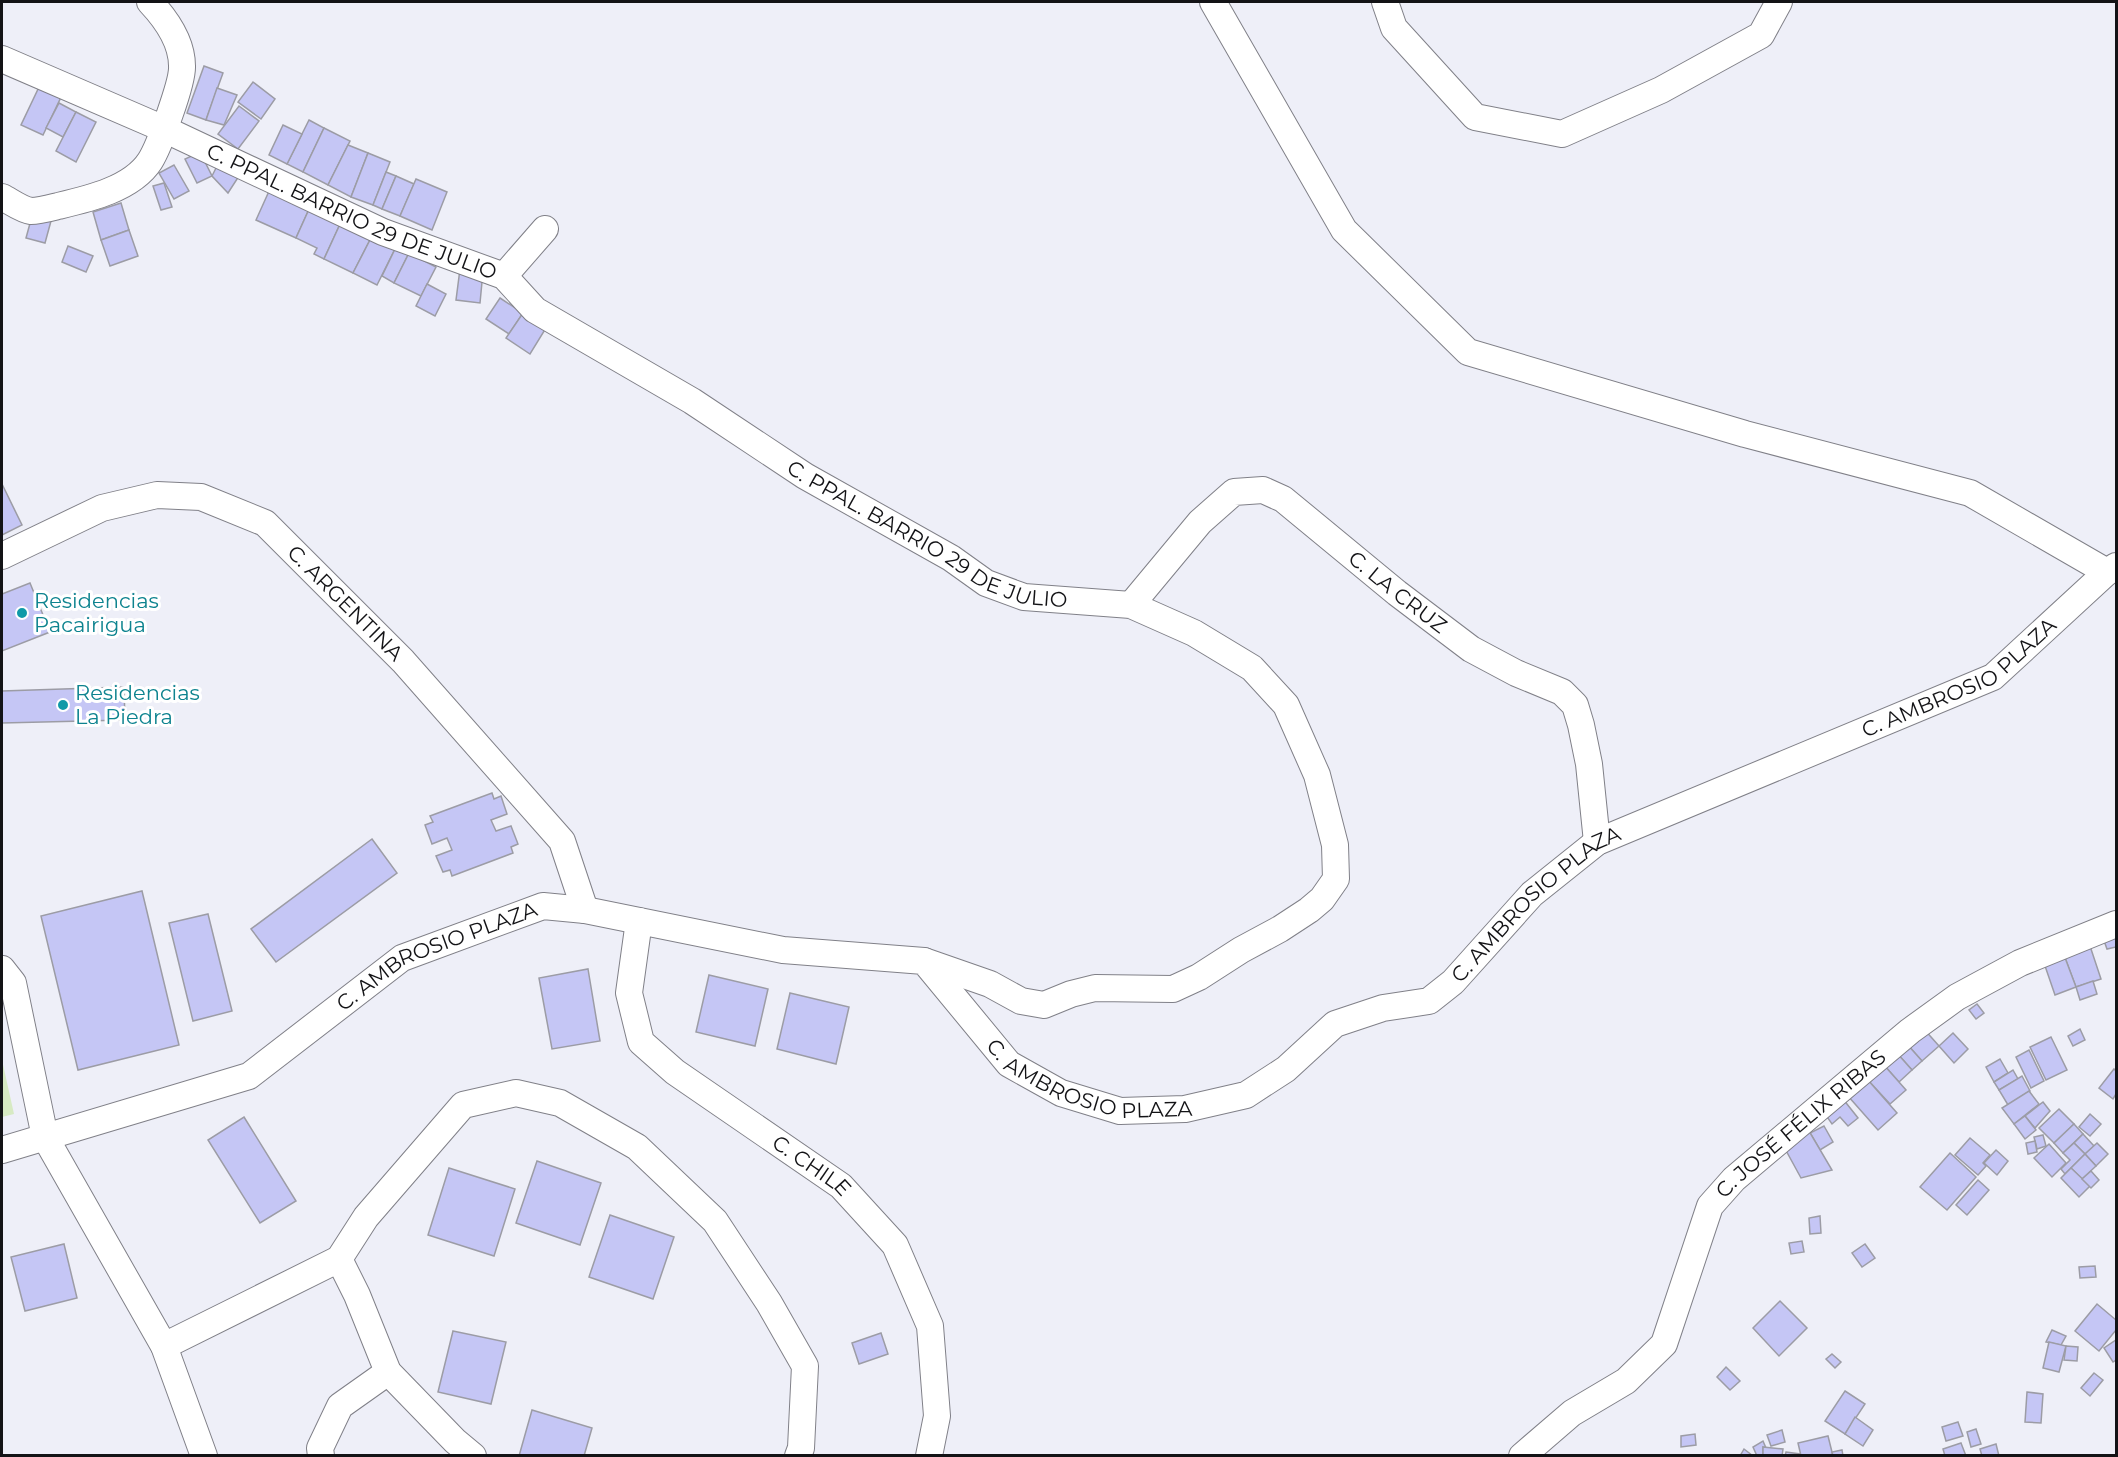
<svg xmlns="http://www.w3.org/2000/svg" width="2118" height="1457" font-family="Montserrat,sans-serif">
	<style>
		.green { fill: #d7eac3 }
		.building { fill: #c5c6f5; stroke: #9c9ca5; stroke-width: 1.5 }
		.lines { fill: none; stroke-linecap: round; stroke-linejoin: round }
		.minor-casing { stroke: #808088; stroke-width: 28 }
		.minor { stroke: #fff; stroke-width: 26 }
		.culture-dot { fill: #0f9aa8; stroke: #fff; stroke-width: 2 }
		.labels { text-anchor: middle; stroke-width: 6; stroke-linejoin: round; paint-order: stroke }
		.street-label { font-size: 21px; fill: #131316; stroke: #fff }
		.culture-label { font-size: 21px; fill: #0d838f; stroke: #fff; text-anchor: start }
	</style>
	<rect width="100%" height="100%" fill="#eeeff8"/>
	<polygon class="green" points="2,1060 14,1114 2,1117"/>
	<g class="building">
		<polygon points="204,66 223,73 206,120 187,113"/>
		<polygon points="253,82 275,99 261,119 238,102"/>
		<polygon points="40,85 62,95 43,135 21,125"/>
		<polygon points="217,88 237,95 224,125 206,120"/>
		<polygon points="59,103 76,112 63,137 46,128"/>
		<polygon points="239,106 259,121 238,149 218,134"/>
		<polygon points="76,112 96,122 76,162 56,151"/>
		<polygon points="309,120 324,128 303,172 287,164"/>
		<polygon points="283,125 302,134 287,164 269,155"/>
		<polygon points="324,128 350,141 328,185 303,172"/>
		<polygon points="348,145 368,153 351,197 328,185"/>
		<polygon points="200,152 212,176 197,183 185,159"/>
		<polygon points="368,153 390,162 373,205 351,197"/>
		<polygon points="218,164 239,176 228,193 212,176"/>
		<polygon points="174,165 189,191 174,199 159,173"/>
		<polygon points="386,172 396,176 382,209 373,205"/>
		<polygon points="396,176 414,184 400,216 382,209"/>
		<polygon points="416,179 447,192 432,230 400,216"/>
		<polygon points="164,183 172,207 161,210 153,186"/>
		<polygon points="270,189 310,207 296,238 256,220"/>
		<polygon points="121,203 129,230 101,240 93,212"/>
		<polygon points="310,207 341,222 324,259 314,254 317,248 296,238"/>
		<polygon points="32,216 51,221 45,243 26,238"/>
		<polygon points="341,222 372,236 353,273 324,259"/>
		<polygon points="129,230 138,256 110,266 101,240"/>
		<polygon points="372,236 396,247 377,285 353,273"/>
		<polygon points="68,246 93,256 86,272 62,262"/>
		<polygon points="396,247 409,253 394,283 382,276"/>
		<polygon points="409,253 436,267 421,296 394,283"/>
		<polygon points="460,269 482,282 480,303 456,300"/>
		<polygon points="427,284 446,294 435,316 416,306"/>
		<polygon points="500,298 523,313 509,334 486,319"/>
		<polygon points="523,313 546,328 530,354 506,338"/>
		<polygon points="2,484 22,525 2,535"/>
		<polygon points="30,583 50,632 2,651 2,594"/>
		<polygon points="124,687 125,720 2,723 2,691"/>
		<polygon points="492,793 494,799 501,796 507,814 491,820 496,831 511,826 518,844 511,847 513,853 452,876 450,870 443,872 436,856 452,850 447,838 432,844 425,825 433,822 430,816"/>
		<polygon points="372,839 397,873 276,962 251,929"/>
		<polygon points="142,891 179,1045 78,1070 41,916"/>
		<polygon points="208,914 232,1011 193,1021 169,923"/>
		<polygon points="2116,931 2116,947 2107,949 2102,935"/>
		<polygon points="2090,946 2101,979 2076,987 2064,955"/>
		<polygon points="2064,955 2076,987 2055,995 2044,963"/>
		<polygon points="588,969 600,1041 552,1049 539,978"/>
		<polygon points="709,975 768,989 755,1046 696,1032"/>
		<polygon points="2093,981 2097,994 2080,1000 2076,987"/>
		<polygon points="790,993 849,1007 836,1064 777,1049"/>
		<polygon points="1977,1004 1984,1013 1976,1019 1969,1010"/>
		<polygon points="1923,1028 1939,1046 1922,1061 1906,1043"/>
		<polygon points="2080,1029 2085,1040 2073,1046 2068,1036"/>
		<polygon points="1953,1033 1968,1049 1954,1063 1939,1046"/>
		<polygon points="2051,1037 2067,1070 2046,1080 2030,1047"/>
		<polygon points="1906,1043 1922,1061 1912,1070 1896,1052"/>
		<polygon points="2029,1050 2044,1081 2031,1088 2016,1057"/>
		<polygon points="1896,1052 1912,1070 1899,1082 1883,1064"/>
		<polygon points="2000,1059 2008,1073 1994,1082 1986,1067"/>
		<polygon points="1883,1064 1906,1090 1890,1104 1867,1079"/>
		<polygon points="2114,1069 2116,1071 2116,1094 2113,1099 2099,1088"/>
		<polygon points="2013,1070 2018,1079 1999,1090 1994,1082"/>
		<polygon points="2022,1076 2030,1091 2008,1105 1999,1090"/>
		<polygon points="1867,1079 1897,1113 1878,1130 1848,1096"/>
		<polygon points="2029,1091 2039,1104 2014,1124 2002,1108"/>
		<polygon points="1843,1099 1858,1118 1848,1126 1840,1117 1832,1124 1825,1114"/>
		<polygon points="2043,1102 2050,1111 2035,1128 2025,1116"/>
		<polygon points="2059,1109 2074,1124 2054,1143 2039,1128"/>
		<polygon points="2090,1114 2101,1124 2090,1136 2079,1127"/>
		<polygon points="2025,1116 2036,1130 2025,1139 2014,1124"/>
		<polygon points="244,1117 296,1201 260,1223 208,1140"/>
		<polygon points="2074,1124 2083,1134 2063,1153 2054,1143"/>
		<polygon points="1824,1126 1833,1142 1820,1150 1810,1133"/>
		<polygon points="1809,1131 1832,1170 1801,1178 1783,1145"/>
		<polygon points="2083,1134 2094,1146 2085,1154 2074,1143"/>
		<polygon points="2043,1135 2046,1146 2037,1149 2034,1137"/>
		<polygon points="1970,1138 1990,1155 1983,1163 1986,1166 1978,1175 1955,1155"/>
		<polygon points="2035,1141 2037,1152 2028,1154 2026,1143"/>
		<polygon points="2074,1143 2085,1154 2065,1174 2061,1169 2070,1160 2063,1153"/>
		<polygon points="2097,1143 2108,1154 2096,1166 2085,1154"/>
		<polygon points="2049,1144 2066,1163 2052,1177 2034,1158"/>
		<polygon points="1996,1150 2008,1161 1997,1175 1984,1163"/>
		<polygon points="1950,1153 1976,1177 1947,1210 1920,1187"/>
		<polygon points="2085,1154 2096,1166 2082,1179 2071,1168"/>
		<polygon points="537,1161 601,1183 580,1245 516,1223"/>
		<polygon points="449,1168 515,1189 494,1256 428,1235"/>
		<polygon points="2071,1168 2090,1186 2079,1197 2061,1178"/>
		<polygon points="2091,1171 2099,1180 2091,1188 2082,1179"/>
		<polygon points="1978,1180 1989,1190 1967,1215 1956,1205"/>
		<polygon points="610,1215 674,1237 653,1299 589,1277"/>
		<polygon points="1820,1216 1821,1233 1810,1234 1809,1218"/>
		<polygon points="1802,1241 1804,1252 1791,1254 1789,1243"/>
		<polygon points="64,1244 77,1298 25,1311 11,1257"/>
		<polygon points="1865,1244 1875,1258 1862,1267 1852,1253"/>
		<polygon points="2095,1266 2096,1277 2080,1278 2079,1267"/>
		<polygon points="1780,1301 1807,1328 1779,1356 1753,1328"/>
		<polygon points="2097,1304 2116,1320 2116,1330 2099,1351 2075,1331"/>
		<polygon points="2052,1330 2066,1336 2061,1345 2046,1342"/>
		<polygon points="453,1331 506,1342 491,1404 438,1392"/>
		<polygon points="881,1333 888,1354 859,1364 852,1343"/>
		<polygon points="2116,1340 2116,1360 2113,1362 2104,1348"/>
		<polygon points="2049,1342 2066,1346 2059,1372 2043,1368"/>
		<polygon points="2066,1346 2078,1347 2077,1361 2064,1360"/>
		<polygon points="1832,1354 1841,1362 1835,1368 1826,1359"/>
		<polygon points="1726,1367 1740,1381 1730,1390 1717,1377"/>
		<polygon points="2094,1373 2103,1380 2090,1396 2081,1388"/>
		<polygon points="1845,1391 1865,1404 1845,1434 1825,1421"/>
		<polygon points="2027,1392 2043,1394 2041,1423 2025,1422"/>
		<polygon points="532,1410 592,1428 584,1456 519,1456"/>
		<polygon points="1855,1417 1873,1430 1863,1446 1845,1434"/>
		<polygon points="1958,1422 1963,1436 1946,1441 1942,1427"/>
		<polygon points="1976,1429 1981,1444 1971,1447 1967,1432"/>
		<polygon points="1782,1430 1785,1442 1771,1446 1767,1435"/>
		<polygon points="1695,1434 1696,1445 1681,1447 1681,1436"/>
		<polygon points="1828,1436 1833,1456 1801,1456 1798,1443"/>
		<polygon points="1763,1441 1766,1448 1763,1447 1763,1456 1757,1456 1753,1447"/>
		<polygon points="1961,1443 1966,1456 1945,1456 1943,1449"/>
		<polygon points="1996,1444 1999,1456 1982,1456 1980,1449"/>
		<polygon points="1763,1447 1783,1449 1782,1456 1763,1456"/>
		<polygon points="1744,1449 1753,1456 1740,1456"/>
		<polygon points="1842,1450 1843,1456 1833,1456 1832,1452"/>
		<polygon points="1786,1452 1800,1454 1800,1456 1785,1456"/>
	</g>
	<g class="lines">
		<defs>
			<g id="minor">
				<polyline points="1213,2 1344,230 1468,352 1745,434 1970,493 2107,572"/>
				<polyline points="1385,2 1394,28 1475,117 1562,134 1661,90 1761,35 1779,2"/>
				<path id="s1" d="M2 59 164 129 383 232 504 276 535 310 692 401 805 476 951 558 986 583 1024 597 1131 605 1194 633 1252 668 1286 705 1317 775 1335 845 1336 879 1322 899 1309 910 1280 929 1241 950 1199 977 1173 989 1095 988 1071 994 1044 1005 1021 1001 990 984 924 961"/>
				<path d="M2 197C10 201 22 210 31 211 39 211 50 208 58 206 88 199 132 189 150 161 159 147 183 82 182 66 182 42 165 18 150 2"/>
				<polyline points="504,276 545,229"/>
				<path id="s2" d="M2 556 102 508 157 495 201 497 265 523 403 661 562 841 585 910"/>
				<path id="s3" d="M1131 605 1200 522 1234 492 1263 490 1283 499 1397 593 1471 649 1516 673 1562 692 1575 705 1581 725 1589 764 1597 842"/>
				<path id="s4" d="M639 921 629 993 641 1042 675 1072 841 1186 895 1245 930 1326 937 1416 929 1456"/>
				<polyline points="2,969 13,983 45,1137 164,1346 204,1456"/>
				<path id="s5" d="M2 1150 249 1076 402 958 543 906 585 910 783 950 924 961 1009 1064 1061 1093 1120 1111 1185 1109 1246 1095 1286 1069 1335 1024 1383 1008 1429 1001 1453 982 1532 894 1597 842 1993 677 2107 572 2116 566"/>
				<polyline points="339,1259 357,1295 388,1372 455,1441 473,1456"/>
				<polyline points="164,1346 339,1259 366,1217 463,1105 516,1093 560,1103 637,1147 715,1221 769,1303 805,1366 801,1448 798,1456"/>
				<polyline points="321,1456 320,1448 340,1406 388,1372"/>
				<path id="s6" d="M1522 1456 1572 1413 1626 1381 1664 1344 1710 1206 1734 1179 1910 1031 1957 997 2020 963 2116 924"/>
			</g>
		</defs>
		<use href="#minor" class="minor-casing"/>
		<use href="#minor" class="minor"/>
	</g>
	<g class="culture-dot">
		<circle cx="22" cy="613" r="6"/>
		<circle cx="63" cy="705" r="6"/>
	</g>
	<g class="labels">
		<g class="street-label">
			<text dy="7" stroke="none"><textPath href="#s1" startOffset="382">C. PPAL. BARRIO 29 DE JULIO</textPath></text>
			<text dy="7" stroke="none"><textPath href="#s1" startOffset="1048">C. PPAL. BARRIO 29 DE JULIO</textPath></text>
			<text dy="7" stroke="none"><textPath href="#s3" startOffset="352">C. LA CRUZ</textPath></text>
			<text dy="7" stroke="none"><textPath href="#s2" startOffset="394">C. ARGENTINA</textPath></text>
			<text dy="7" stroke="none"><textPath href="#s5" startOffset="2212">C. AMBROSIO PLAZA</textPath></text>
			<text dy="7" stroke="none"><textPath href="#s5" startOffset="1726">C. AMBROSIO PLAZA</textPath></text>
			<text dy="7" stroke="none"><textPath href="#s5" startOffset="483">C. AMBROSIO PLAZA</textPath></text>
			<text dy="7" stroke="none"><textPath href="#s5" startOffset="1203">C. AMBROSIO PLAZA</textPath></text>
			<text dy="7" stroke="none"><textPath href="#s6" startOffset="450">C. JOSÉ FÉLIX RIBAS</textPath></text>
			<text dy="7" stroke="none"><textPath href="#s4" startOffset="334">C. CHILE</textPath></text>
		</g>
		<g class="culture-label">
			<text x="34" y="608">Residencias<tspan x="34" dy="24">Pacairigua</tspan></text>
			<text x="75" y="700">Residencias<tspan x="75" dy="24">La Piedra</tspan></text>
		</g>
	</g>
	<rect width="2118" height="1457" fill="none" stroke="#131316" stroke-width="6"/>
</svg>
